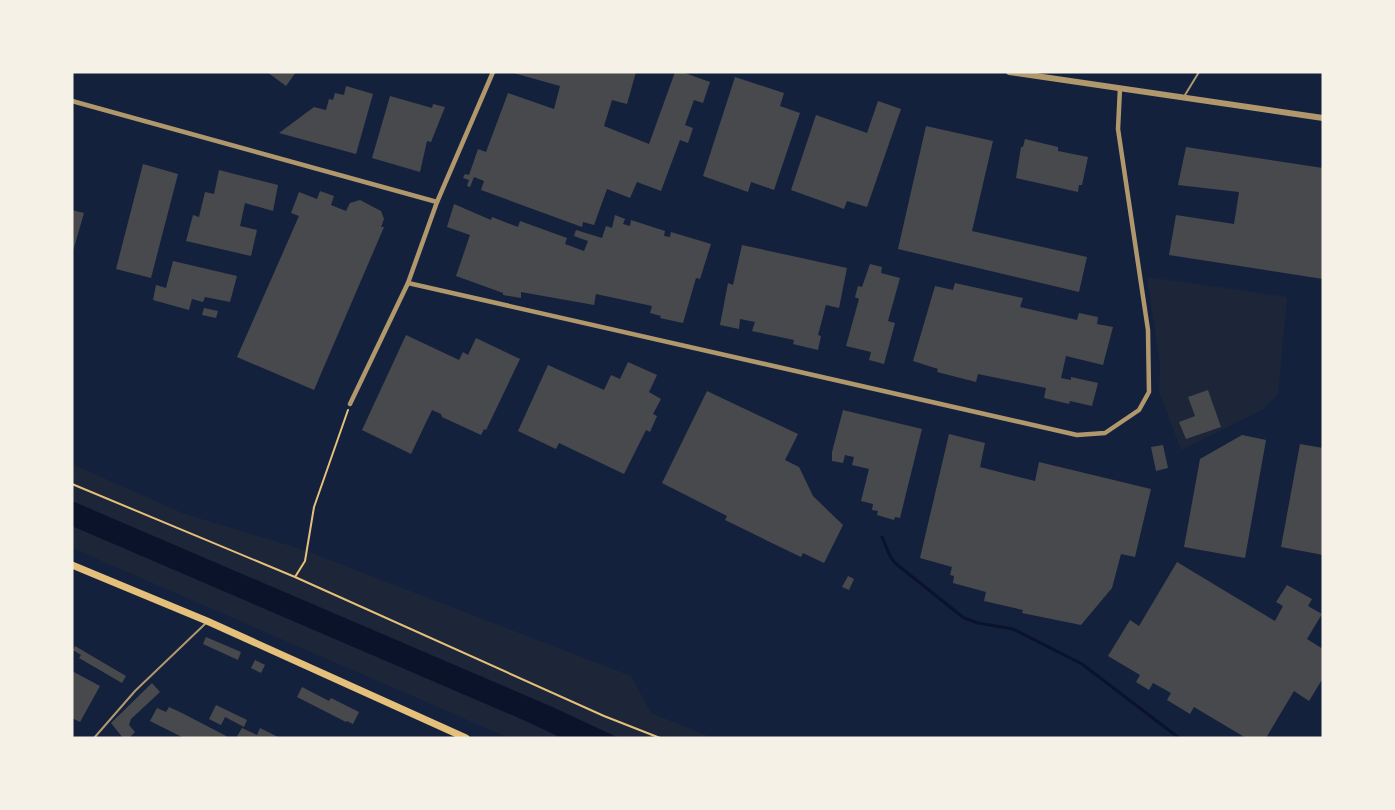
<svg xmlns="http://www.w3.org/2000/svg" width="1395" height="810" font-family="'Exo 2',sans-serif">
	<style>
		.green { fill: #1d2539 }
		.water { fill: #0b132b }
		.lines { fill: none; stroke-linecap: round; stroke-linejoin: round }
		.stream { stroke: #0b132b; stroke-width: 3 }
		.building { fill: #48494c }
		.path { stroke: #e5c07b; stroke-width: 2 }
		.service { stroke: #b1986c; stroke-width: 2 }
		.minor { stroke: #b1986c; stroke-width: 4.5 }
		.tertiary { stroke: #b1986c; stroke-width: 6 }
		.secondary { stroke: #e5c07b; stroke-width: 7 }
	</style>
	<rect width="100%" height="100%" fill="#14213d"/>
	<g class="green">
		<polygon points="1147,277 1287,297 1278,394 1262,410 1181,450 1159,391 1160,364"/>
		<polygon points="72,464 182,513 301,549 631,676 651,713 713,738 619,738 550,706 72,501"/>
		<polygon points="72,526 519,718 562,738 509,738 72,548"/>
	</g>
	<polygon class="water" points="72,501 550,706 619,738 562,738 519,718 72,526"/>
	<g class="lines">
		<polyline class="stream" points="882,537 890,556 895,563 964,618 978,623 1013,629 1082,664 1179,738"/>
	</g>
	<g class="building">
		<polygon points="267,72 296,72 286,86"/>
		<polygon points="510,72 636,72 627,104 612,100 604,126 649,144 675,72 682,72 710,82 703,103 694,100 685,125 693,128 688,143 680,140 661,191 637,182 630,198 607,189 594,225 583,222 582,227 481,190 484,181 474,177 470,187 467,186 469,180 463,178 465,174 469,175 478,149 486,152 508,93 554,109 560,86"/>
		<polygon points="735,77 784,93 780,106 800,113 774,190 751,182 748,192 703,176"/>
		<polygon points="346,86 373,94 356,154 279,133 314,107 326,110 329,99 333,100 335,93 344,95"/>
		<polygon points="390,96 432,108 433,104 445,107 431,142 427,141 420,172 372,158"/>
		<polygon points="878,101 901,109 867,207 847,201 844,209 791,190 816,115 867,133"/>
		<polygon points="926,126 993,141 972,231 1087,257 1079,292 898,249"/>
		<polygon points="1025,139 1058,147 1058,151 1088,157 1082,185 1079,185 1078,192 1016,178 1021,147 1023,147"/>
		<polygon points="1186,147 1323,168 1323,279 1169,255 1176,215 1234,224 1239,192 1178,185"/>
		<polygon points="143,164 178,174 151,278 116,269"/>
		<polygon points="219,170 278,185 273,211 245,203 240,226 257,230 251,256 186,241 193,215 199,217 205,192 214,194"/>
		<polygon points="320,191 334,196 331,205 346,211 350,203 360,200 381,211 384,219 381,227 384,227 314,390 237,357 299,216 291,213 299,192 317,199"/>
		<polygon points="454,204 491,220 492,217 518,227 520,221 567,238 565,244 584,251 588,241 574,236 576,230 602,238 606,226 612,228 615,215 625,219 623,224 630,226 631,220 665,231 664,236 670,237 671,232 711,244 700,279 696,278 683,323 660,318 661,316 650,313 652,306 596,294 594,305 521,292 521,298 503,295 503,293 456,276 470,235 447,227"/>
		<polygon points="72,210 84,213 73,251 72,251"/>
		<polygon points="742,245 847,268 839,308 826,305 818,335 821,336 818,350 793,344 794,340 752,331 755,322 740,319 739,329 720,325 728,283 733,285"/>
		<polygon points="173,261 237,276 230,302 205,297 203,302 192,299 189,310 153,300 156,285 166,288"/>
		<polygon points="870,264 882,267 881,273 900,278 888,321 895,323 884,364 869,360 871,352 846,346 859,299 855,297 858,286 862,287"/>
		<polygon points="955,283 1023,298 1020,307 1077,320 1079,313 1098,317 1097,324 1113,327 1103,365 1066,356 1061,378 1071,380 1071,377 1098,383 1092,406 1070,401 1069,404 1044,398 1046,388 978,374 976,382 937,372 938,369 913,361 935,286 953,290"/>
		<polygon points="204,308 218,311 216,318 202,315"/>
		<polygon points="406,335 459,360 463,352 468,355 476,338 520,359 486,430 484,429 481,435 442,417 441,414 432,410 411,454 362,430"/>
		<polygon points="628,362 657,375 649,392 661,399 653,414 657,416 650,432 646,430 624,474 559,443 556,449 518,431 548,365 604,390 611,375 620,379"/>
		<polygon points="1208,390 1221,427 1186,439 1179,422 1195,416 1188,397"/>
		<polygon points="707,391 798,434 785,460 799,467 813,496 843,525 824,563 803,553 801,557 776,545 725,520 727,516 662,483"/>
		<polygon points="843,410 922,429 900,518 895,517 894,520 877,515 878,511 872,510 873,504 861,501 869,469 852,465 854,457 845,455 843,463 832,461 832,452"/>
		<polygon points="949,434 985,443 980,467 1035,481 1039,462 1151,489 1135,557 1121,554 1112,588 1081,625 1022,613 1023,610 984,601 986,592 953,583 954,576 950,575 952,567 920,558"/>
		<polygon points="1242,435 1266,440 1245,558 1184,547 1200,459"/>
		<polygon points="1300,444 1323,448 1323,555 1281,547"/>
		<polygon points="1163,445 1168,468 1156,471 1151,447"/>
		<polygon points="1177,562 1275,621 1283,606 1276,602 1287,585 1312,599 1308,606 1322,614 1307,639 1323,649 1323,678 1309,701 1294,691 1266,738 1246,738 1194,707 1190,714 1167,700 1171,693 1153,683 1149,690 1136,682 1140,675 1108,656 1130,620 1139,626"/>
		<polygon points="848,576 854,579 849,590 842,587"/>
		<polygon points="206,637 241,652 238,660 203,644"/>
		<polygon points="75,646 126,676 122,683 79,658 81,655 73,650"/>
		<polygon points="255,660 265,665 261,673 251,668"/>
		<polygon points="72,671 100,686 80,722 72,718"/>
		<polygon points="152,683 160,692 131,719 129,725 135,732 129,738 123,738 111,723"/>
		<polygon points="302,687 329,701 331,698 359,712 353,724 347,721 346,722 297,697"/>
		<polygon points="216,705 247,720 244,727 225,717 221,725 209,719"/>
		<polygon points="169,707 182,713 230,738 184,738 150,721 157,708 166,712"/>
		<polygon points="242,728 257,735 260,728 280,738 236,738"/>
	</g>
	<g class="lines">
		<g class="path">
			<polyline points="72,484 295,577 604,716 660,738"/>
			<polyline points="295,577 305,561 314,507 348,410"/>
		</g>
		<g class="service">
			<polyline points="1185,95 1199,72"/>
			<polyline points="94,738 135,691 206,623"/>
		</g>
		<g class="minor">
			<polyline points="72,101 437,202"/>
			<polyline points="408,283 1077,435 1105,433 1139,410 1149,392 1148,330 1118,129 1120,88"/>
			<polyline points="350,404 408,283 437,202 493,72"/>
		</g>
		<polyline class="tertiary" points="1009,72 1323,118"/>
		<polyline class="secondary" points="72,565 207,621 466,738"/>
	</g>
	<rect width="1395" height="810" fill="none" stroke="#f6f1e7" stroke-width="147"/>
</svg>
